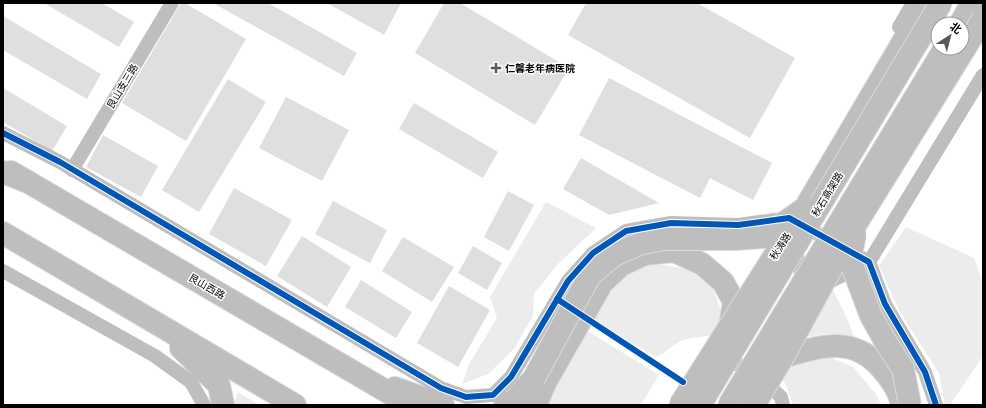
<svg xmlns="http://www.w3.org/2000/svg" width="986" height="408" font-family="Commissioner,'Noto Sans SC',sans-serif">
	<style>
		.green { fill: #ececec }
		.building { fill: #dfdfdf }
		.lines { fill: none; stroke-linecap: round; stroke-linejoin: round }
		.primary-casing { stroke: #dbdbdb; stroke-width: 24 }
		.highway-casing { stroke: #dbdbdb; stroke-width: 24 }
		.street { stroke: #bebebe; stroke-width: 14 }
		.primary { stroke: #bebebe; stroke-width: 22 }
		.highway { stroke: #bebebe; stroke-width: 22 }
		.primary-bridge-casing { stroke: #dbdbdb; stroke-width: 24; stroke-linecap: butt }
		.highway-bridge-casing { stroke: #dbdbdb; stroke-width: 24; stroke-linecap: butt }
		.primary-bridge { stroke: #bebebe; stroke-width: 22 }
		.highway-bridge { stroke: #bebebe; stroke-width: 22 }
		.cycleway-casing { stroke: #fff; stroke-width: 8 }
		.cycleway { stroke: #0057b8; stroke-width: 6 }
		.poi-dot { fill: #595959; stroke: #fff; stroke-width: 1.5 }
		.labels { text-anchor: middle; stroke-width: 3; stroke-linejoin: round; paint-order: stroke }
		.poi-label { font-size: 10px; font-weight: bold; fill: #000; stroke: #fff; text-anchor: start }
		.street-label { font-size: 10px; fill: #000; stroke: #fff }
	</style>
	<rect width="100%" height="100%" fill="#fff"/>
	<g class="green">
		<polygon points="546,202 596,228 558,264 534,294 533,316 514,349 488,374 462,384 469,364 497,318 490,297"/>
		<polygon points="906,227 974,258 983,283 983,356 950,405 945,405 939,373 899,310 879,266"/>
		<path d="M652 263 687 269 712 286 722 313 719 335C708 336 691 337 681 341 672 345 666 353 656 357L585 316 602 286Z"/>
		<polygon points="833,290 846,316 856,342 826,334 799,338"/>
		<polygon points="586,330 659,375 641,405 547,405 556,380"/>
		<polygon points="825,355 853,367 876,394 881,405 793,405 788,390 779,373 789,365"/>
		<polygon points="238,392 260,405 234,405 234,403"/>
	</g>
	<g class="building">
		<polygon points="44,3 102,3 134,22 119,47"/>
		<polygon points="181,3 185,3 246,39 186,141 122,103"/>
		<polygon points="213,3 268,3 357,53 344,76"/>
		<polygon points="327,3 401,3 384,35"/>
		<polygon points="444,3 460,3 569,68 535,125 415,53"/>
		<polygon points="586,3 697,3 795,58 750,138 568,35"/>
		<polygon points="3,16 101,74 87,99 3,50"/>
		<polygon points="609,78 772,163 753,200 710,178 700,198 579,135"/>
		<polygon points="228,79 266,102 199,212 162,190"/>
		<polygon points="3,88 67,126 52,151 3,122"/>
		<polygon points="286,97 349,130 322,181 259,148"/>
		<polygon points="414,103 498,152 483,178 399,129"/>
		<polygon points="103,135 158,166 141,197 86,167"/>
		<polygon points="581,158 659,203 609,215 563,189"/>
		<polygon points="234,188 292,220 266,266 209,234"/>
		<polygon points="508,191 534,205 509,251 484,237"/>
		<polygon points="333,201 387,230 370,263 315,234"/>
		<polygon points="302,236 351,267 327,307 277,276"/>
		<polygon points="403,237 454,267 432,302 382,271"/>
		<polygon points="473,246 502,263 487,290 458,273"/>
		<polygon points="361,280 412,312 396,338 345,307"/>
		<polygon points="449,286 490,310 458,367 417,343"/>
	</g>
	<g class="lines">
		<defs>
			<g id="primary">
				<polyline points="11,172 410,405"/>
				<polyline points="805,208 926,3"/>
				<polyline points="3,233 295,405"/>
				<polyline points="181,348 219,385 223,405"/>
				<path d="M783 357C824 345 857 334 887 375 893 383 901 394 901 405"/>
				<polyline points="395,388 443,405"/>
				<polyline points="505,405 514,401 534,378"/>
				<polyline points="536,405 545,383 602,283 621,265 645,254 674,251 702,264 723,282 734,302 730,325"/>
			</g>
			<g id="highway">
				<polyline points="960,24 972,3"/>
				<polyline points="3,172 28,182"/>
			</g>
		</defs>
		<use href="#primary" class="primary-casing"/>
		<use href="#highway" class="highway-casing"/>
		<g class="street">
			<polyline points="899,27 913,3"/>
			<polyline points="3,133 60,162 441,388 466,397 493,395 511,377 568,281 593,253 626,231 671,223 738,225 789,218 869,262 885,304 925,372 936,405"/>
			<polyline points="72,170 172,3"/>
			<polyline points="794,243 804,285"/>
			<polyline points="3,271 155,356 191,382 204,405"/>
			<polyline points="823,285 869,262 983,75"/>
			<polyline points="720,358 752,370 781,397 783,405"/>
		</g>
		<use href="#primary" class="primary"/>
		<use href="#highway" class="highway"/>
		<defs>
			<g id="primary-bridge">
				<polyline points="855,234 850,260 871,316 885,341 903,369 910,405"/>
				<polyline points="534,378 590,275 614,255 642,243 665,239 735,239 764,237 805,208"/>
				<polyline points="680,405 799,217"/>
				<polyline points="754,405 783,357 851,232 983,19"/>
			</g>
			<g id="highway-bridge">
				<polyline points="700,405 941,3"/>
				<polyline points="729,405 945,48"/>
			</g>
		</defs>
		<use href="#primary-bridge" class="primary-bridge-casing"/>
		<use href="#highway-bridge" class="highway-bridge-casing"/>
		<use href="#primary-bridge" class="primary-bridge"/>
		<use href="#highway-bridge" class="highway-bridge"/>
		<defs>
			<g id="cycleway">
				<polyline points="3,133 60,162 441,388 466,397 493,395 511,377 568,281 593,253 626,231 671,223 738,225 789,218 869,262 885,304 925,372 936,405"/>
				<polyline points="557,299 683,382"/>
			</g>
		</defs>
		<use href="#cycleway" class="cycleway-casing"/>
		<use href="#cycleway" class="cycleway"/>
	</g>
	<path class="poi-dot" d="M494 62h4v4h4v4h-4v4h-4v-4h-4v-4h4z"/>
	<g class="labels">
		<g class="poi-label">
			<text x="505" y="72">仁馨老年病医院</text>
		</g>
		<g class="street-label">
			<text transform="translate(122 86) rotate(-59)" y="4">艮山支三路</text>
			<text transform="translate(827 194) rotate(-59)" y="4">秋石高架路</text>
			<text transform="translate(780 246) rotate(-57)" y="4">秋涛路</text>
			<text transform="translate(207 286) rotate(30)" y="4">艮山西路</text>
		</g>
	</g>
	<rect width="986" height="408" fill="none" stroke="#000000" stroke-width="8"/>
	<g transform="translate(950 36) rotate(36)"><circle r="19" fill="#ffffff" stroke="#999999"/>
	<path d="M0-3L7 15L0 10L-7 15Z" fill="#595959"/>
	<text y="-6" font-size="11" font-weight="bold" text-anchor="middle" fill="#000000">北</text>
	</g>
</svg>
